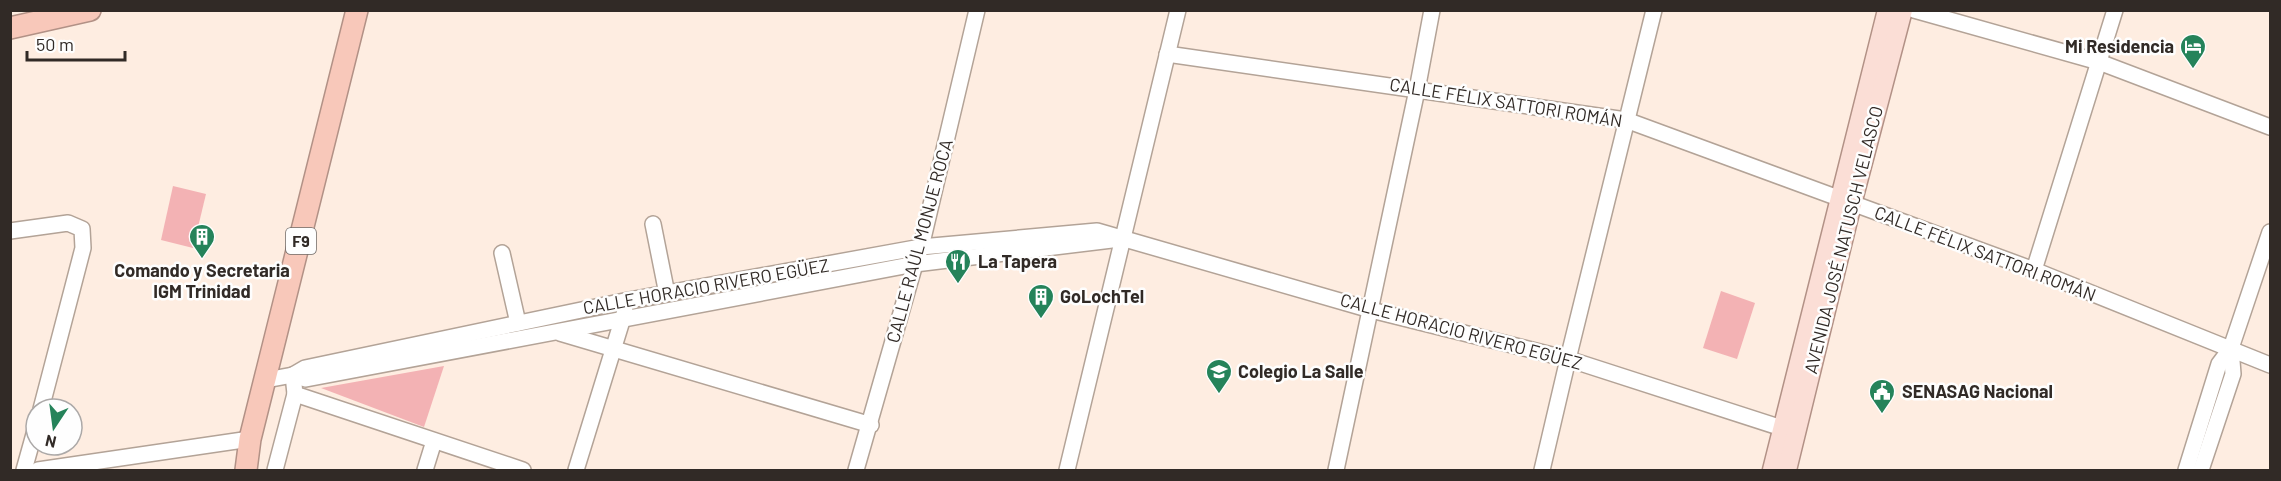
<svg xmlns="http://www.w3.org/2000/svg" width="2281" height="481" font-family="Barlow,sans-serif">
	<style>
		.green { fill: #f3b2b4 }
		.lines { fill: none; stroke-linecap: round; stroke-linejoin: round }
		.minor-casing { stroke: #b3a397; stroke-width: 18 }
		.major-casing { stroke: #b29186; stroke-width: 21 }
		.highway-casing { stroke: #b29186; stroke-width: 24 }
		.minor { stroke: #fff; stroke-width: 15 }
		.major { stroke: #fbded6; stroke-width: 18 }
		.highway { stroke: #f8c8ba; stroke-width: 21 }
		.labels { text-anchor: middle; stroke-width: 5; stroke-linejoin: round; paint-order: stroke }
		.shield { fill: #fefefe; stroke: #6e6a67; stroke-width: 1.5 }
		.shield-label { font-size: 16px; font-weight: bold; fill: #312a26 }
		.poi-label { font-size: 18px; font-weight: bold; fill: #312a26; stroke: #fefefe; text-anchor: start }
		.street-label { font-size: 18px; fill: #312a26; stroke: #fefefe }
	</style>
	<rect width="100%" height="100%" fill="#feede1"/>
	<g class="green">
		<polygon points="173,186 206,194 193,248 161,240"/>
		<polygon points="1721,291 1755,303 1737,359 1703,348"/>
		<polygon points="444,366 424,427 321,388"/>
	</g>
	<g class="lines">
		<defs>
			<g id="minor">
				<polyline points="1914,10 2099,62 2270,127"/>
				<polyline points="1167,54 1626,120 2034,270 2270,365"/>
				<polyline points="653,224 667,294"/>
				<polyline points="10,231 68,223 82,229 83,248 41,409"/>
				<polyline points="502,253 518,323"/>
				<polyline points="2034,270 2115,10"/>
				<polyline points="560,333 871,425"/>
				<polyline points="293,375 306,379 915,264 1120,239"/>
				<polyline points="293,375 295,394 523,470"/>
				<polyline points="266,380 293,375 305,368 629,300 921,247 1097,231 1371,310 1568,359 1791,431"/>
				<polyline points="24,470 36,427"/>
				<polyline points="38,470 250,439"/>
				<polyline points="275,470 295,394"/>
				<polyline points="425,470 434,441"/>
				<polyline points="576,470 625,311"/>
				<polyline points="856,470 915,264 921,247 977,10"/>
				<polyline points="1067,470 1178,10"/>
				<polyline points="1336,470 1417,90 1432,10"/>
				<polyline points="1542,470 1568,359 1654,10"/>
				<polyline points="2186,470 2219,364 2231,348 2270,232"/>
				<polyline points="2201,470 2233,374 2231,348"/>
			</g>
			<g id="major">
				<polyline points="1772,470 1887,10"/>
				<polyline points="1787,470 1852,204 1903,10"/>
			</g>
			<g id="highway">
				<polyline points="10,28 90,10"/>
				<polyline points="246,470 250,439 357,10"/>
			</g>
		</defs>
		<use href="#minor" class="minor-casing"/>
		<use href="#major" class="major-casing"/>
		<use href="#highway" class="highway-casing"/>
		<use href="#minor" class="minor"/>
		<use href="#major" class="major"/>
		<use href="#highway" class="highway"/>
	</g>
	<defs>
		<symbol id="hotel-pin" viewBox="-11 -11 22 30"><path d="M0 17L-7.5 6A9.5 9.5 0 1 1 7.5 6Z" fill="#25835a" stroke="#fefefe"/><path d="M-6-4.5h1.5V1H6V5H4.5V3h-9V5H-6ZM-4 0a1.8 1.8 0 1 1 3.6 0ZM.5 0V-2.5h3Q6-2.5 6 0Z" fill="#fff"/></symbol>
		<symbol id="building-pin" viewBox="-11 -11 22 30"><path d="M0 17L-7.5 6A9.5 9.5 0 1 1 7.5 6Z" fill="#25835a" stroke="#fefefe"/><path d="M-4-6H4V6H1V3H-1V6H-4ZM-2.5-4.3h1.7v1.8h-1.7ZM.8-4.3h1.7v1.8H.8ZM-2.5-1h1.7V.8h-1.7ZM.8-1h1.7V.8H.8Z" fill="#fff"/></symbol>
		<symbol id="restaurant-pin" viewBox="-11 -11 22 30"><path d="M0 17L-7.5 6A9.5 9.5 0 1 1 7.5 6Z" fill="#25835a" stroke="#fefefe"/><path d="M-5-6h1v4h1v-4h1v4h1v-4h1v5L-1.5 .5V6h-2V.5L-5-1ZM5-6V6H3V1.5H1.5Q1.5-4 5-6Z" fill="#fff"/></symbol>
		<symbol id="school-pin" viewBox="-11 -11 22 30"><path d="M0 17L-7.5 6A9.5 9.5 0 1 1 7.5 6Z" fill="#25835a" stroke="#fefefe"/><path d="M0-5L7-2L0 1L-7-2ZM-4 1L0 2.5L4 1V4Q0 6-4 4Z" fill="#fff"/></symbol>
		<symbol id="civic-pin" viewBox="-11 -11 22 30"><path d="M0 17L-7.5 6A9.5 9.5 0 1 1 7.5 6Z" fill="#25835a" stroke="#fefefe"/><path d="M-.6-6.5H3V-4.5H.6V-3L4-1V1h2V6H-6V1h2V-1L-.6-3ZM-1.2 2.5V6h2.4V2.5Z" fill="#fff"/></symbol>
	</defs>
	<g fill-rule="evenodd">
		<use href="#hotel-pin" x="2178" y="32" width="30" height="40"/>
		<use href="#building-pin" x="187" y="222" width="30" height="40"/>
		<use href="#restaurant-pin" x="943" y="247" width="30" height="40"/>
		<use href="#building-pin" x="1026" y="282" width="30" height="40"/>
		<use href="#school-pin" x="1204" y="357" width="30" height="40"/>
		<use href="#civic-pin" x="1867" y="377" width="30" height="40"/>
	</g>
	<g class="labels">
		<rect class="shield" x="286" y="228" width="30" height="26" rx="4.5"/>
		<g class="shield-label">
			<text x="301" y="247">F9</text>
		</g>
		<g class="poi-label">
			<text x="2174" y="53" text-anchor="end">Mi Residencia</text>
			<text x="978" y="268">La Tapera</text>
			<text x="202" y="277" text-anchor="middle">Comando y Secretaria<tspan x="202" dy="21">IGM Trinidad</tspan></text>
			<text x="1060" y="303">GoLochTel</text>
			<text x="1238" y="378">Colegio La Salle</text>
			<text x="1902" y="398">SENASAG Nacional</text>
		</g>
		<g class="street-label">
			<text transform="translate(1506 103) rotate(9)" y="6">CALLE FÉLIX SATTORI ROMÁN</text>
			<text transform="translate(1844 240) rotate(-76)" y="6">AVENIDA JOSÉ NATUSCH VELASCO</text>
			<text transform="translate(920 241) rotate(-75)" y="6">CALLE RAÚL MONJE ROCA</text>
			<text transform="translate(1985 254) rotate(21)" y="6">CALLE FÉLIX SATTORI ROMÁN</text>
			<text transform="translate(706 287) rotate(-10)" y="6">CALLE HORACIO RIVERO EGÜEZ</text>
			<text transform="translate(1461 332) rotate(15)" y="6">CALLE HORACIO RIVERO EGÜEZ</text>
		</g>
	</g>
	<rect width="2281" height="481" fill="none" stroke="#312a26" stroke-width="24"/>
	<g transform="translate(54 427) rotate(193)"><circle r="28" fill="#fefefe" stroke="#aca9a8" stroke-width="1.5"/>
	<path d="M0-4.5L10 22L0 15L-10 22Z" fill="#25835a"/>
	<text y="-9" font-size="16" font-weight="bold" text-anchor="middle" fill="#312a26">N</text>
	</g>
	<path d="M27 51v9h98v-9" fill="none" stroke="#312a26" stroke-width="3"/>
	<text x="36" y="51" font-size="18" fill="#312a26" stroke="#fefefe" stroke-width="4.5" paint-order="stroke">50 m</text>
</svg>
